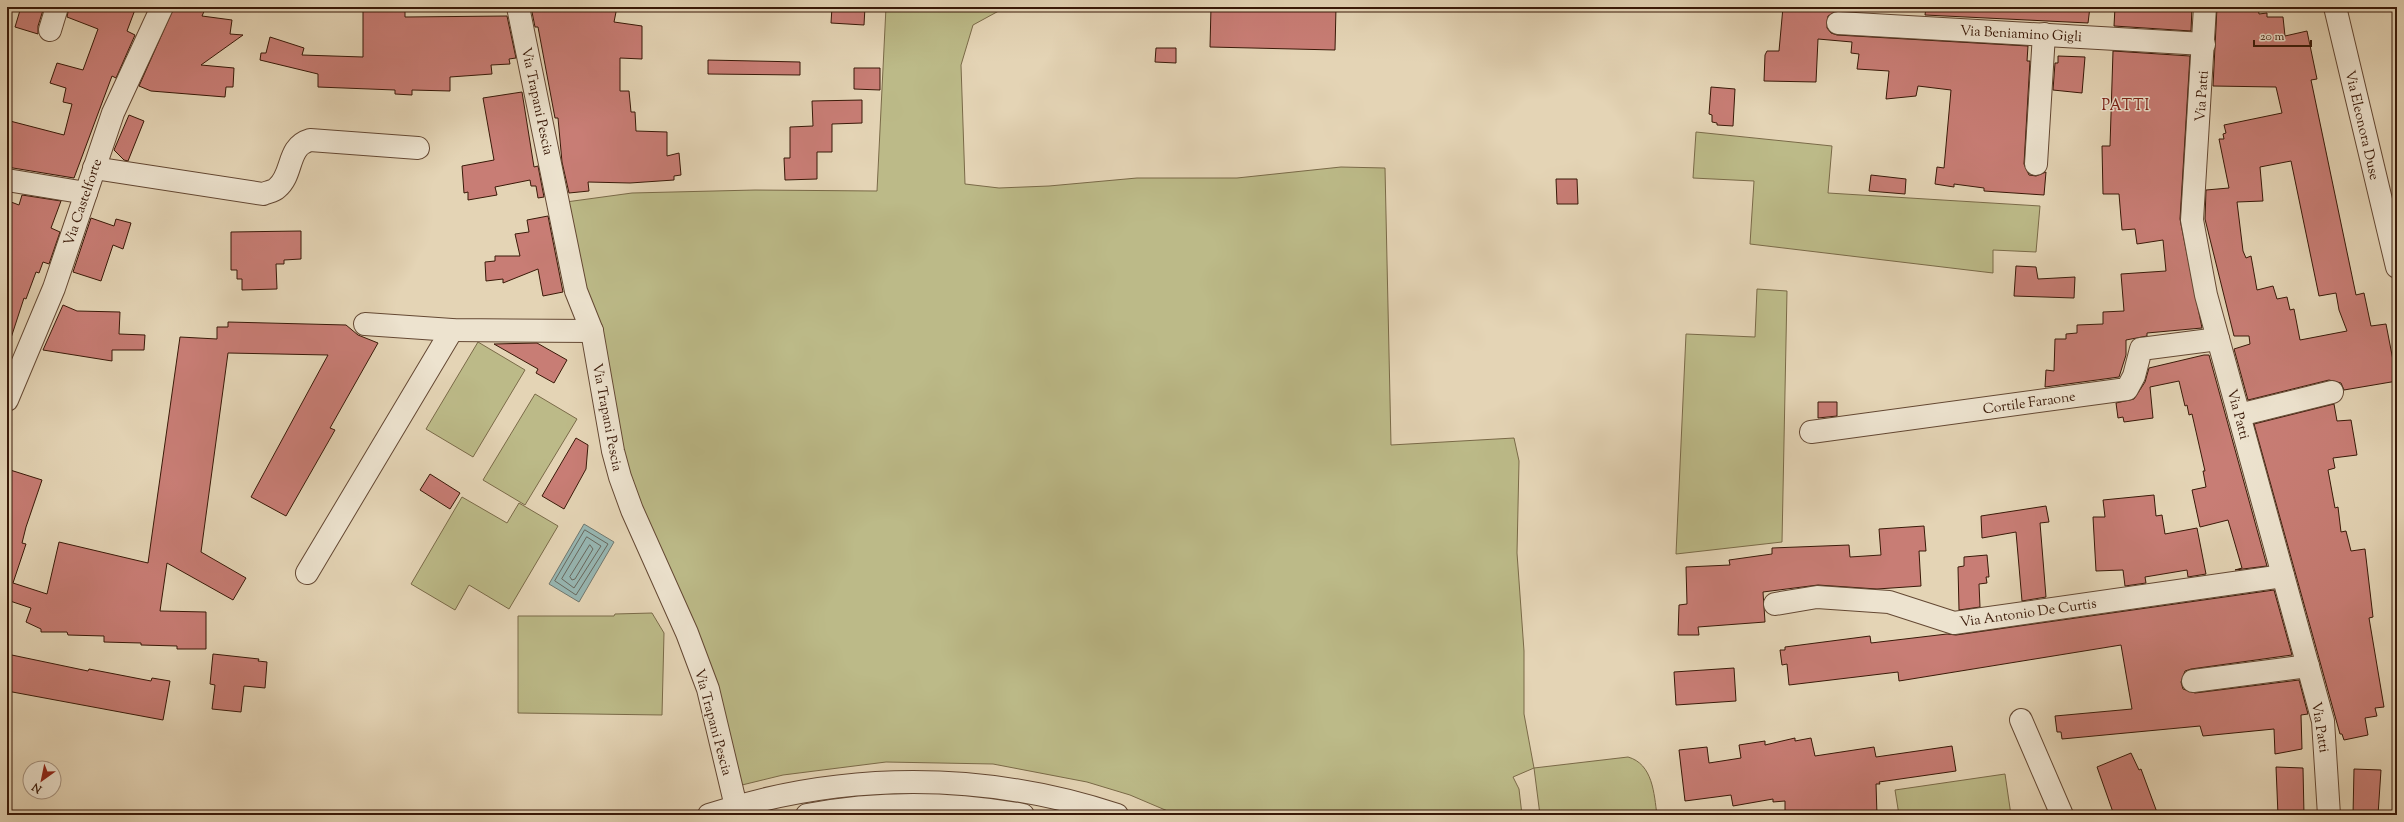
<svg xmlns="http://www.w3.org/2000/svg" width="2404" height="822" font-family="'Sorts Mill Goudy',serif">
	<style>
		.green { fill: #bcba88; stroke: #7a6a48 }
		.water { fill: #97b7b3; stroke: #71786f }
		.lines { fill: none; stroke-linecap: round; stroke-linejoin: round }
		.shore { stroke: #68685e; stroke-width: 1 }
		.building { fill: #c87d75; stroke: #391908; fill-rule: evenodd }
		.minor-casing { stroke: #644833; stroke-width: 24 }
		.minor { stroke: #ede3cf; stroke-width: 22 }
		.labels { text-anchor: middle; stroke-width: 3; stroke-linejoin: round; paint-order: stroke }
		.street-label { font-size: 14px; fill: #391908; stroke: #ede3cf }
		.neighbourhood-label { font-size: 15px; letter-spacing: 1px; fill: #7a1f14; stroke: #ede3cf }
	</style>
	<rect width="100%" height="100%" fill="#e4d4b5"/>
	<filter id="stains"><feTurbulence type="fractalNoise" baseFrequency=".005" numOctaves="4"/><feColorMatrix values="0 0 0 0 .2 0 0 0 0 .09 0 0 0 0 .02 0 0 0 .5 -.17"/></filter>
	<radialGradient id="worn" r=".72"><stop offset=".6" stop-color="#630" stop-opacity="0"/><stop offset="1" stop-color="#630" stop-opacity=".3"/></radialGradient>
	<g class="green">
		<path d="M886 7H1006L973 25 961 65 965 184 999 188 1049 186 1137 178H1237L1341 167 1385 168 1391 445 1514 438 1519 461 1517 553 1524 651V714L1534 768 1628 757C1653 764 1654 794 1657 815H1540L1534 768 1513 777 1519 789 1522 815H1177L1130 795 1087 782 993 764 886 762 783 775 742 785 626 469 566 202 632 193 755 190 877 191Z"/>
		<polygon points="1696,132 1832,146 1828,193 2040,206 2036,252 1993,250 1993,273 1750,244 1754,181 1693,178"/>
		<polygon points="1757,289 1787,291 1782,542 1676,554 1686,334 1755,337"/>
		<polygon points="478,342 525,370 473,457 426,429"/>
		<polygon points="535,394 577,419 525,505 483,480"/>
		<polygon points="462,497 507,523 519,503 558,526 509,609 469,585 455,610 411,584"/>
		<polygon points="652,613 664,633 662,715 518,713 518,616 614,616 615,614"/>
		<polygon points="2005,774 2011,815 1899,815 1895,790"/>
	</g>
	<polygon class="water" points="584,524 614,542 579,602 549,584"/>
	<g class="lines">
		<g class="shore">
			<polygon points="585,530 608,544 576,595 555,581"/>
			<polygon points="587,537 601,546 574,588 562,579"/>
			<polygon points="590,545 593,549 575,579 572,580 570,577"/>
		</g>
	</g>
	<g class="building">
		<polygon points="21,7 44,7 38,26 38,34 15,27"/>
		<polygon points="69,7 136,7 127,31 135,35 116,78 112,76 74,178 7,167 7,135 10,121 64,135 72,104 63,102 66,88 50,83 57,63 83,70 98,29 67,17"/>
		<polygon points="174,7 206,7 202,16 232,20 230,34 243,35 201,65 234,68 233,87 226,87 225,97 151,91 139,86"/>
		<polygon points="531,7 617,7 614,22 642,26 642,59 620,58 620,91 629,91 631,112 635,112 636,131 667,132 667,156 679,153 681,175 674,176 674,180 630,183 588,182 589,191 569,193 562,162 558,118 555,118 538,27 535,27"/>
		<polygon points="832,7 865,7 864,25 831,23"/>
		<polygon points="1211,7 1336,7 1335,50 1210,47"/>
		<polygon points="1783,7 1857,7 1857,12 1838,11 1828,16 1827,28 1831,33 1837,35 2028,46 2027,61 2030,61 2024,164 2029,175 2036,176 2046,172 2044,195 1984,191 1984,188 1954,184 1954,187 1935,184 1937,167 1944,168 1951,90 1918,86 1916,96 1886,99 1889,71 1857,69 1859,54 1851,53 1852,42 1818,39 1816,82 1764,81 1765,55 1767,51 1779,51"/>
		<polygon points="1926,7 2090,7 2088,23 1925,15"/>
		<polygon points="2115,7 2192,7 2191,31 2114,26"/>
		<path d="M2217 7H2258L2259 14 2267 13V17H2283L2285 36 2307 31 2317 79 2311 80 2356 295 2364 293 2371 326 2386 324 2397 381 2344 390 2341 383 2329 380 2248 400 2234 349 2250 344 2249 336H2234L2205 219 2206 190 2229 188 2219 139H2224L2223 134 2226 133 2224 125 2282 113 2276 87 2213 86ZM2291 161 2319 296 2336 293 2339 310 2347 331 2300 340 2294 309 2290 310 2287 297 2277 299 2273 286 2257 290 2251 256 2246 258 2243 251 2237 202 2263 201 2260 167Z"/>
		<polygon points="363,11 405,11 405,17 507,16 516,58 509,59 510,64 491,65 492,74 450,77 450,91 412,90 412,95 395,94 395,90 318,87 318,74 260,60 261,53 266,53 270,37 304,48 302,55 363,57"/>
		<polygon points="1156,48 1176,48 1176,63 1155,62"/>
		<polygon points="2113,51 2190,56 2180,219 2202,328 2147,333 2147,336 2126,340 2126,355 2119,377 2045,387 2046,370 2054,371 2055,339 2066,339 2066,334 2077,333 2077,325 2103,324 2103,312 2124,311 2121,274 2166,271 2163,240 2137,244 2135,229 2122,230 2119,194 2103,194 2102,146 2110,146"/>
		<polygon points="2058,56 2085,57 2082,93 2053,90 2055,63 2058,63"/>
		<polygon points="708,60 800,62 800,75 708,74"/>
		<polygon points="854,68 880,68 880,90 854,89"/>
		<polygon points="1711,87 1735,89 1733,126 1717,125 1717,123 1712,122 1712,115 1709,114"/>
		<polygon points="522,92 534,167 538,166 544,197 538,198 536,186 531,186 530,180 495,187 497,195 468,200 468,192 464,193 462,166 494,160 483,98"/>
		<polygon points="862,100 862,123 832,124 832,152 817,152 817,179 785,180 784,158 790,158 790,127 813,126 812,101"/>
		<polygon points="129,115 144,121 128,161 124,160 114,150"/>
		<polygon points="1871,175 1906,179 1905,194 1869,191"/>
		<polygon points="1556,179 1577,179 1578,204 1557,204"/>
		<polygon points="22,195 61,201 51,228 60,232 49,264 43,262 39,273 36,272 26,299 24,298 10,341 7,341 7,212 11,202 19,205"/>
		<polygon points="548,216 563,292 543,296 538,269 503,283 503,279 486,281 485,262 495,261 495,256 520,256 515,234 529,232 527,220"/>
		<polygon points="91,218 114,226 116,219 131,223 123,249 113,245 101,281 73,272"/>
		<polygon points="301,231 301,259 284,260 284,264 276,264 277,289 242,290 242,279 237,279 237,270 231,270 231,232"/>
		<polygon points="2016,266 2036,267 2038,279 2075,277 2074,298 2014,296"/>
		<polygon points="63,305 77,311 120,312 119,334 145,335 144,350 112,350 112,361 43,350"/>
		<polygon points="228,322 346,325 358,335 378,343 330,428 335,430 286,516 251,497 328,355 228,353 201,552 246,578 233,600 167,563 160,611 206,612 206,649 177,649 177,646 141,645 141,643 104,642 104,636 68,635 67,632 41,632 41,629 26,622 31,608 7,600 7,469 42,480 26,527 22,543 26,544 13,583 47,594 59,542 148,563 180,337 217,339 217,327 228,327"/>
		<polygon points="537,343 567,360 554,383 536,373 538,369 494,344"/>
		<polygon points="2204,355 2209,355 2267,566 2235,570 2242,568 2228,520 2200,527 2192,490 2206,487 2203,471 2205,471 2192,414 2189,415 2187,405 2185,406 2179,381 2150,387 2153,418 2124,422 2123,417 2118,418 2116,403 2134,399 2145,382 2149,368"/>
		<polygon points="1818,402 1837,402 1837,416 1818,418"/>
		<polygon points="2334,404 2337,421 2351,420 2357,455 2333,458 2335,468 2328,470 2335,508 2338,507 2341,532 2346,531 2351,551 2365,549 2373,617 2369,618 2384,707 2375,708 2377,716 2365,718 2368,735 2344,740 2342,734 2340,734 2254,424"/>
		<polygon points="576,438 588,445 586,469 564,509 542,496"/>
		<polygon points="430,474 460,493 450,509 420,490"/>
		<polygon points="2154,495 2156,516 2162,515 2165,534 2197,528 2206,574 2188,577 2187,570 2145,577 2146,583 2125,586 2123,570 2096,571 2093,517 2105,517 2103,500"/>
		<polygon points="2046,506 2049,522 2040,523 2046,597 2022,601 2016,532 1982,538 1981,516"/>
		<polygon points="1924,526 1926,551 1919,551 1921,586 1877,589 1818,585 1763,592 1765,622 1698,627 1699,635 1678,635 1679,605 1687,604 1686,567 1730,565 1729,560 1772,554 1772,548 1849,545 1850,557 1881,555 1879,529"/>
		<polygon points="1987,555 1989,577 1986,577 1987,583 1979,584 1980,607 1959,610 1958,567 1964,566 1964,557"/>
		<polygon points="2274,590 2292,655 2191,669 2185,671 2181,682 2183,689 2195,693 2299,680 2308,714 2301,715 2302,749 2275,754 2274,729 2203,736 2200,726 2062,739 2061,732 2057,732 2055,716 2132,709 2121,645 1899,681 1898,672 1789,685 1787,664 1782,665 1780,650 1785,650 1785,647 1870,636 1871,643 1947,634 1956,635"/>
		<polygon points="7,654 88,671 89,669 151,681 152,678 170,681 163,720 7,691"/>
		<polygon points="213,654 259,659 258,661 267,662 265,688 244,686 241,712 212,709 215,685 210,684"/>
		<polygon points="1734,668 1736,701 1676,705 1674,672"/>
		<polygon points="1795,738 1795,741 1811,738 1815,756 1874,747 1876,757 1952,746 1956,771 1879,782 1880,784 1876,784 1877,815 1785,815 1785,801 1773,802 1773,799 1733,806 1731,795 1685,801 1679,750 1707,747 1709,763 1741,758 1739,745 1765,741 1765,745"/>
		<polygon points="2131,753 2139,770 2141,769 2158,815 2114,815 2097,767"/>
		<polygon points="2276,767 2303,768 2304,815 2278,815"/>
		<polygon points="2354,769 2381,770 2378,815 2353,815"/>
	</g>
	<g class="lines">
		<defs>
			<g id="minor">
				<polyline points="518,7 576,291 592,331 613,451 620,477 632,510 687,633 708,689 738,815"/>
				<polyline points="2205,7 2192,220 2206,295 2323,721 2329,815"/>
				<polyline points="2335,7 2397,267"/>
				<polyline points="1838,23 2204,44"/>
				<polyline points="50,30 57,7"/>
				<polyline points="2036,164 2044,34"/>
				<path d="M94 168 263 194C268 192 274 191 277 188 294 174 286 147 310 140L418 148"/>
				<polyline points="7,180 86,193"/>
				<polyline points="365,324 452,330 592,331"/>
				<polyline points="7,400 54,288 113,113 162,7"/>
				<polyline points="2239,415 2332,392"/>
				<polyline points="1811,432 2127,389 2134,376 2141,349 2218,339"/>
				<polyline points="307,573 452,330"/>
				<polyline points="1775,604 1817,597 1889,602 1954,623 2283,576"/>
				<polyline points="2193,681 2308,666"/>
				<polyline points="2021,720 2062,815"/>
				<path d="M709 815C843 771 984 771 1117 815"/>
				<path d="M807 815C879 801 951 802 1023 815"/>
			</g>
		</defs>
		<use href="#minor" class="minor-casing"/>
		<use href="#minor" class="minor"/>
	</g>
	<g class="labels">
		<g class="street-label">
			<text transform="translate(2021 33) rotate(3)" y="5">Via Beniamino Gigli</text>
			<text transform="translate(2201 96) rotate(-86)" y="5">Via Patti</text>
			<text transform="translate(538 101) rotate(78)" y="5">Via Trapani Pescia</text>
			<text transform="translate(2363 125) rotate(77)" y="5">Via Eleonora Duse</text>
			<text transform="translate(82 202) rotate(-71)" y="5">Via Castelforte</text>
			<text transform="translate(2029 402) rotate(-8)" y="5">Cortile Faraone</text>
			<text transform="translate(2239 414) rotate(75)" y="5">Via Patti</text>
			<text transform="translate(608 417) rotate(79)" y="5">Via Trapani Pescia</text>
			<text transform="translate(2028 612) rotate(-8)" y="5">Via Antonio De Curtis</text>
			<text transform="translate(714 722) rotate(75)" y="5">Via Trapani Pescia</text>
			<text transform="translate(2321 727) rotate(81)" y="5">Via Patti</text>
		</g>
		<g class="neighbourhood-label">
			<text x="2126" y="110">PATTI</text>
		</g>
	</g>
	<rect width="2404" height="822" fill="none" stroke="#e4d4b5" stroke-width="24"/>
	<rect x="8" y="8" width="2388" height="806" fill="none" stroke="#391908" stroke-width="2"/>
	<rect x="12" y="12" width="2380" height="798" fill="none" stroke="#391908"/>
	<g transform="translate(42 780) rotate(213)"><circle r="19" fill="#ede3cf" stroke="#a5927f"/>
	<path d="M0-3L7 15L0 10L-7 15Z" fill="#8f2418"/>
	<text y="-6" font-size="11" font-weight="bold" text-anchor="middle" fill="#391908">N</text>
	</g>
	<path d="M2254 40v6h57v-6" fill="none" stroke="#391908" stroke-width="2"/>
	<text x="2260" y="40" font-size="12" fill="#391908" stroke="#ede3cf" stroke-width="3" paint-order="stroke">20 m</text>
	<rect width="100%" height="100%" filter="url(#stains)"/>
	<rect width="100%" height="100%" fill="url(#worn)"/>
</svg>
